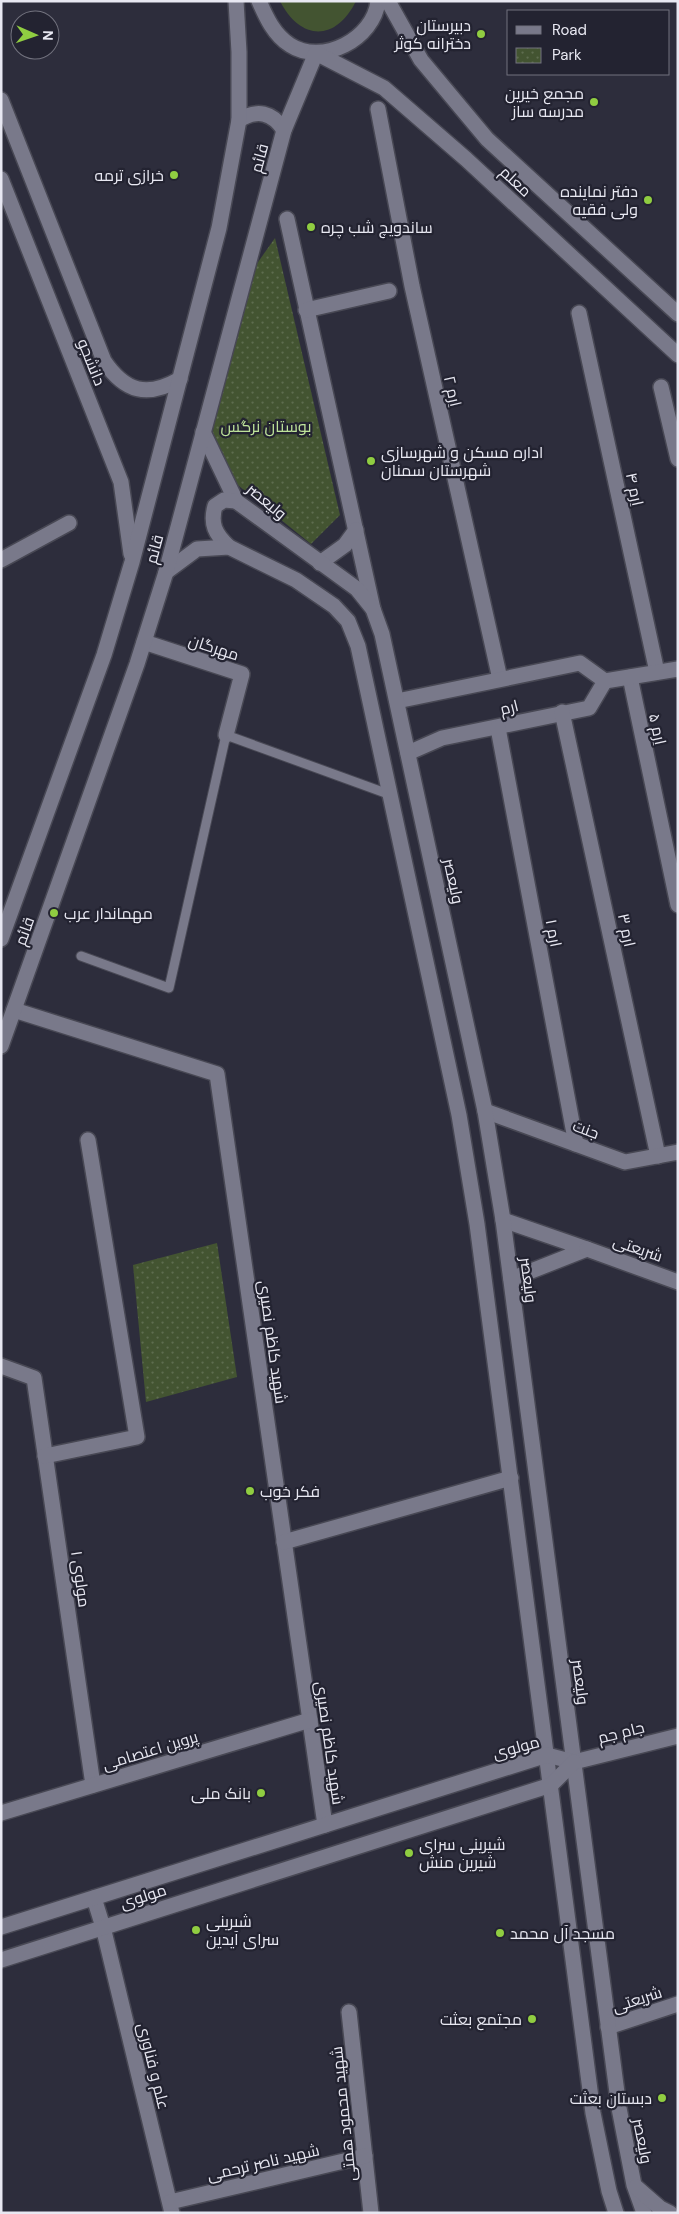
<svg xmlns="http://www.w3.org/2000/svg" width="679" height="2214" font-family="'DM Sans',Cairo,sans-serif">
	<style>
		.grass { fill: #435431 }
		.park { fill: url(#park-dots) }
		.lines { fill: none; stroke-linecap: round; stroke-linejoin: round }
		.lane-casing { stroke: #484854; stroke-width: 11 }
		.street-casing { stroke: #484854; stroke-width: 18 }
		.secondary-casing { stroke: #484854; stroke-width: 18 }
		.lane { stroke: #79798a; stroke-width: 9 }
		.street { stroke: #79798a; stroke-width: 15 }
		.secondary { stroke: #79798a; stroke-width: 15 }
		.poi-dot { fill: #90cd41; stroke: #232331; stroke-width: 2 }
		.labels { text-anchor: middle; stroke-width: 4.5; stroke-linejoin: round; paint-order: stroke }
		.poi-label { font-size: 16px; fill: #e8e8f2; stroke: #232331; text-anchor: end }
		.street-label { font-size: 16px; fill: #e8e8f2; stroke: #232331 }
		.park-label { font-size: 16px; fill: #bee39a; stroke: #232331 }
	</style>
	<defs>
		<pattern id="park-dots" width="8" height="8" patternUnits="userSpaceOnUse" patternTransform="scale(1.25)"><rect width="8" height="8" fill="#435431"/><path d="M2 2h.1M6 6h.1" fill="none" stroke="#5e6d4f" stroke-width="1.8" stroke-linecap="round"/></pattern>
	</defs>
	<rect width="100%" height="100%" fill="#2d2d3c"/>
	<path class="grass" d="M280 1H356C336 42 300 41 280 1Z"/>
	<g class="park">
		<polygon points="275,238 340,515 311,544 229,478 213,434 214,407 251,272"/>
		<polygon points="217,1243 237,1377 146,1402 133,1265"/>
	</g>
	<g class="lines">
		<defs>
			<polyline id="lane" points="81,956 169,988 226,735 391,795"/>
			<g id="street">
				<polyline points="378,109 412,286 500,679"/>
				<polyline points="287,219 373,609"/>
				<polyline points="306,310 389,291"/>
				<polyline points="579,313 657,672"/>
				<polyline points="661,387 678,459"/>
				<polyline points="1,560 69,523"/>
				<polyline points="320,563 345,545 356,530"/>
				<polyline points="144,642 242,674 226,735"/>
				<polyline points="630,677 678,905"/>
				<polyline points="605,681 678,669"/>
				<polyline points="397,701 580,663 605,681 589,708 442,738 408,753"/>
				<polyline points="562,712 658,1156"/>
				<polyline points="498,728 576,1144"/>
				<polyline points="14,1010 217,1074 325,1825"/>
				<polyline points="485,1111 625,1162 678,1152"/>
				<polyline points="503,1220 587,1249 511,1279"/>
				<polyline points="587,1249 678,1282"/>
				<polyline points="1,1366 34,1378 93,1785"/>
				<polyline points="45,1456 137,1437 88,1140"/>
				<polyline points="284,1542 511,1478"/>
				<polyline points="1,1813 310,1720"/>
				<polyline points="103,1927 172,2213"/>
				<polyline points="349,2012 371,2213"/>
				<polyline points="608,2027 678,2004"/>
				<polyline points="170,2202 365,2156"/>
			</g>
			<g id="secondary">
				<path d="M259 1C266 17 274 35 290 45 322 66 374 39 378 1"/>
				<polyline points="388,1 421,60 487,139 678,314"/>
				<path d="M1 100 104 361C125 392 147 398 180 379"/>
				<path d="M239 120C257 109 272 112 284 130"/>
				<polyline points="1,179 121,482 131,554"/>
				<polyline points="203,432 236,501 357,589 373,609 382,634 485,1111 503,1220 619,2108 634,2185 644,2213"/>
				<path d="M229 547C215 534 210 524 215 506L224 500 236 501"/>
				<polyline points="166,572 197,549 229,547 296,580 334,606 348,621 358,646 459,1115 477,1224 593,2113 609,2191 616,2213"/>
				<polyline points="1,939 104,655 132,562 219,228 239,120 239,52 236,1"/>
				<polyline points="1,1046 137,664 166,572 284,130 316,53 384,88 466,159 678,355"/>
				<polyline points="94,1898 103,1927"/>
				<polyline points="1,1927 547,1755 574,1762 678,1736"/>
				<polyline points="1,1960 551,1785 574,1762"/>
				<polyline points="636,2187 660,2208 670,2213"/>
			</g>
		</defs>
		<use href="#lane" class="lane-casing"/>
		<use href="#street" class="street-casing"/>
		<use href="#secondary" class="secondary-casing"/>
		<use href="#lane" class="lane"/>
		<use href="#street" class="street"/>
		<use href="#secondary" class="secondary"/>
	</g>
	<g class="poi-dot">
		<circle cx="481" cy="34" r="5"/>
		<circle cx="594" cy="102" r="5"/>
		<circle cx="174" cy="175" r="5"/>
		<circle cx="648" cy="200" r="5"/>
		<circle cx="311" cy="227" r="5"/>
		<circle cx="371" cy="461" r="5"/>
		<circle cx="54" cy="913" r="5"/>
		<circle cx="250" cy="1491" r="5"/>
		<circle cx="261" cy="1793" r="5"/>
		<circle cx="409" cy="1853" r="5"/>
		<circle cx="196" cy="1930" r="5"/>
		<circle cx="500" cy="1933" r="5"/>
		<circle cx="532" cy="2019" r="5"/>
		<circle cx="662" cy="2098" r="5"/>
	</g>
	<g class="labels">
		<g class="poi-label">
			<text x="471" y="31">دبیرستان<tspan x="471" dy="18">دخترانه کوثر</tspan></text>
			<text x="584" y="99">مجمع خیرین<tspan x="584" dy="18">مدرسه ساز</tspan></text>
			<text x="164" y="181">خرازی ترمه</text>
			<text x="638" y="197">دفتر نماینده<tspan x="638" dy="18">ولی فقیه</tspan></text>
			<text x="321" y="233" text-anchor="start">ساندویچ شب چره</text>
			<text x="381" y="458" text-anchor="start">اداره مسکن و شهرسازی<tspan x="381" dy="18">شهرستان سمنان</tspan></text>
			<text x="64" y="919" text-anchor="start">مهماندار عرب</text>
			<text x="260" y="1497" text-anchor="start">فکر خوب</text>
			<text x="251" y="1799">بانک ملی</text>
			<text x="419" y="1850" text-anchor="start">شیرینی سرای<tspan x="419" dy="18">شیرین منش</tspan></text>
			<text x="206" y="1927" text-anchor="start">شیرینی<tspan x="206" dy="18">سرای آیدین</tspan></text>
			<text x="510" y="1939" text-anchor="start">مسجد آل محمد</text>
			<text x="522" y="2025">مجتمع بعثت</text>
			<text x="652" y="2104">دبستان بعثت</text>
		</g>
		<g class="street-label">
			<text transform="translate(259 158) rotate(-75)" y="6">قائم</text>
			<text transform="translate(516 181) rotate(43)" y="6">معلم</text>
			<text transform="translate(92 362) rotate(68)" y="6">دانشجو</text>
			<text transform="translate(453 391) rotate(77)" y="6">اِرم ۲</text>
			<text transform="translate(635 489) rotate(78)" y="6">اِرم ۴</text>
			<text transform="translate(267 501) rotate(40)" y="6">ولیعصر</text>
			<text transform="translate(154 549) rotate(-75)" y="6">قائم</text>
			<text transform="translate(214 647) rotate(18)" y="6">مهرگان</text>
			<text transform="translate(509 707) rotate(-14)" y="6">ارم</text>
			<text transform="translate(658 729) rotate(78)" y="6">اِرم ۵</text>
			<text transform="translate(454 881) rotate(78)" y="6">ولیعصر</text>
			<text transform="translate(627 930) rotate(78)" y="6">ارم ۳</text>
			<text transform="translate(24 931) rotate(-70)" y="6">قائم</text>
			<text transform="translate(554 933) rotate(79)" y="6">ارم ۱</text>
			<text transform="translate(586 1129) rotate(20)" y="6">جنت</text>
			<text transform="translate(638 1248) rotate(19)" y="6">شریعتی</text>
			<text transform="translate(529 1280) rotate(83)" y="6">ولیعصر</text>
			<text transform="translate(273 1342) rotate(82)" y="6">شهید کاظم نصیری</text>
			<text transform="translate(81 1579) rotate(82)" y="6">مولوی ۱</text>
			<text transform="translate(581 1682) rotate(83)" y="6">ولیعصر</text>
			<text transform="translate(621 1732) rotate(-14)" y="6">جام جم</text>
			<text transform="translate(330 1743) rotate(82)" y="6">شهید کاظم نصیری</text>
			<text transform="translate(516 1747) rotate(-15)" y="6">مولوی</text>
			<text transform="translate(150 1750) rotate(-17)" y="6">پروین اعتصامی</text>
			<text transform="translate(143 1896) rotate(-18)" y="6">مولوی</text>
			<text transform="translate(637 1999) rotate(-18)" y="6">شریعتی</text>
			<text transform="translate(154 2066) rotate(76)" y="6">علم و فناوری</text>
			<text transform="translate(343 2114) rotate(-96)" y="6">شهید محمود همتی</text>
			<text transform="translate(643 2141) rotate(79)" y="6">ولیعصر</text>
			<text transform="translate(263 2162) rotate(-13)" y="6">شهید ناصر ترحمی</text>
		</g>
		<g class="park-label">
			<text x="266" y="432">بوستان نرگس</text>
		</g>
	</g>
	<rect width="679" height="2214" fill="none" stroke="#e8e8f2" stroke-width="5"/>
	<rect x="507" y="10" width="162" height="65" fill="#232331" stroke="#72727e"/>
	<rect x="516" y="26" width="25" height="8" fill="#79798a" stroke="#72727e"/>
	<text x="552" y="35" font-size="15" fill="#e8e8f2">Road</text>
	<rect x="516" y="48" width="25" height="15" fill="url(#park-dots)" stroke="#72727e"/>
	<text x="552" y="60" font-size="15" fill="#e8e8f2">Park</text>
	<g transform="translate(35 35) rotate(92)"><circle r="24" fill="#232331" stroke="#72727e"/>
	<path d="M0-4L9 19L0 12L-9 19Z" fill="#90cd41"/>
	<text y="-8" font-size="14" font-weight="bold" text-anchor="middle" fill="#e8e8f2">N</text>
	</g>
</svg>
